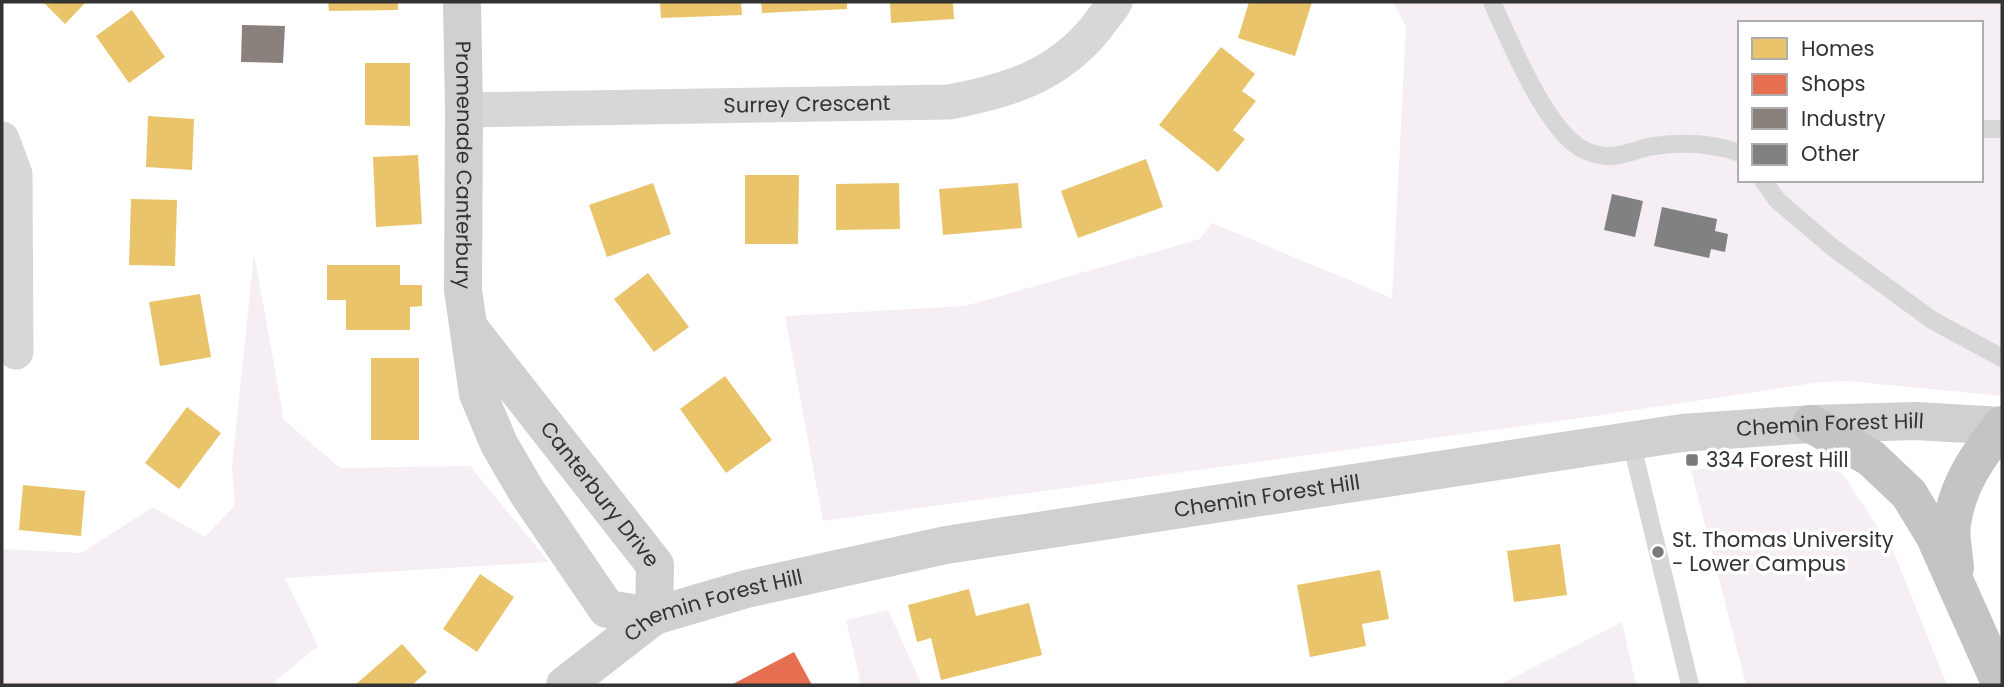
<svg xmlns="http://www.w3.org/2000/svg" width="2004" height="687" font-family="Poppins,sans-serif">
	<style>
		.green { fill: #f6eef5; fill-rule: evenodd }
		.homes { fill: #e9c46a }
		.shops { fill: #e76f51 }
		.industry { fill: #8a817c }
		.building { fill: #818181 }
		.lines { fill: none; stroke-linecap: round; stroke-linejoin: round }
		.lane { stroke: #d7d7d7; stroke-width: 18 }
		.street { stroke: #d7d7d7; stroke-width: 35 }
		.secondary { stroke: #d0d0d0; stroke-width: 38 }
		.highway { stroke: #c4c4c4; stroke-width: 38 }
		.poi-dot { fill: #7a7a7a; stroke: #fff; stroke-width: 2.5 }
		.labels { text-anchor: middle; stroke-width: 7; stroke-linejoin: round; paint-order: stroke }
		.street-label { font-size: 21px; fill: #333; stroke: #fff }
		.poi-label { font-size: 21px; fill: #333; stroke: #fff; text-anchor: start }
	</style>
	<rect width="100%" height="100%" fill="#fff"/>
	<g class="green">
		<path d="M1393 2H2002V396L1848 381 1822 382 1595 416 823 521 785 316 965 306 1200 239 1212 223 1392 298 1406 27ZM1740 23H1981V180H1740Z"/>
		<polygon points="254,253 284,420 340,468 470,466 549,562 285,578 318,646 271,685 2,685 2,549 81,553 153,507 205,537 235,505 232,466"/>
		<polygon points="1798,461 1842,473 1893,550 1947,685 1746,685 1691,470"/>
		<polygon points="888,610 922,685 861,685 846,620"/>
		<polygon points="1622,622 1636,685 1499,685"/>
	</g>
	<g class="homes">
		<polygon points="43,2 86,2 65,24"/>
		<polygon points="328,2 398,2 398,10 329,11"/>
		<polygon points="660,2 741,2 742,15 661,18"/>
		<polygon points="761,2 847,2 847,9 762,13"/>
		<polygon points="890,2 953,2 954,19 891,23"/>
		<polygon points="1249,2 1312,2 1295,56 1238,38"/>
		<polygon points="132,10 165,57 129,83 96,36"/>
		<polygon points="1221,47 1255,74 1242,91 1256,101 1233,130 1245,139 1218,172 1159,125"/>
		<polygon points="365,63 410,63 410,126 365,125"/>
		<polygon points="148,116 194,119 192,170 146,167"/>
		<polygon points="418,155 422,224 376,227 373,157"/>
		<polygon points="1146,159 1163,207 1078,238 1061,191"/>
		<polygon points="745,175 799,175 798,244 745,244"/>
		<polygon points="653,183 671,234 607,257 589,205"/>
		<polygon points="899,183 900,229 836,230 836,184"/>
		<polygon points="1018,183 1022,228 943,235 939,189"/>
		<polygon points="131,199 177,200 175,266 129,265"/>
		<polygon points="327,265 400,265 400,285 422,285 422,306 410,307 410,330 346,330 346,300 327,300"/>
		<polygon points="648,273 689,327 654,352 614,299"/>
		<polygon points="200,294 211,357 160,366 149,302"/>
		<rect x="371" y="358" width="48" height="82"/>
		<polygon points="725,376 772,440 726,473 680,409"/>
		<polygon points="187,407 221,433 179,489 145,463"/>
		<polygon points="23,485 85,491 81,536 19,530"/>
		<polygon points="1560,544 1567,595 1514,602 1507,551"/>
		<polygon points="1380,570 1389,619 1362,624 1366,646 1310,657 1297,585"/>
		<polygon points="480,574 514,597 477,652 443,629"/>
		<polygon points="969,589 976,616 1029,603 1042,655 941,680 931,638 917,642 908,605"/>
		<polygon points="402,644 427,672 412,685 355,685"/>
	</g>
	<polygon class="shops" points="794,652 812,685 731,685"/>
	<polygon class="industry" points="242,25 285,26 283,63 241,62"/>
	<g class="building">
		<polygon points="1612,194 1643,201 1635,237 1604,230"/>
		<polygon points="1662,207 1717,219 1715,231 1728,234 1725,252 1711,249 1709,258 1654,246"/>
	</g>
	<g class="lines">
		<g class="lane">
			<path d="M1492 2C1509 40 1543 121 1576 145 1585 152 1601 157 1612 156 1626 155 1640 148 1654 146 1683 142 1712 143 1740 153"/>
			<polyline points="1981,129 2002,129"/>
			<polyline points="1763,180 1777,200 1832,247 1932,320 2002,358"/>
			<polyline points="1631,441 1690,685"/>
		</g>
		<g class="street">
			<path id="s1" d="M464 110 949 102C1008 91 1057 76 1096 28 1102 19 1110 11 1115 2"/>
			<polyline points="2,139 15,174 16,352"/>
		</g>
		<g class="secondary">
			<path id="s2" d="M462 2 464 110 463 290 478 394 499 444 527 492 607 609 654 616"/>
			<path id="s3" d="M470 329 655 565 654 616"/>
			<path id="s4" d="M565 685 654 616 746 589 946 545 1682 433 1811 424 1916 421 2002 426"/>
		</g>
		<g class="highway">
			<polyline points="1811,424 1871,458 1909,494 1935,537 2001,685"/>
			<path d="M1955 568C1954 554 1950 538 1952 524 1957 485 1978 456 2002 425"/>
		</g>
	</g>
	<g class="poi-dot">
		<rect x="1685" y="453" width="14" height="14" rx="3.5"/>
		<circle cx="1658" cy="552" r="7"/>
	</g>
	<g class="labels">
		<g class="street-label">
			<text dy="7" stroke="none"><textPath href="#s1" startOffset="343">Surrey Crescent</textPath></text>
			<text dy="7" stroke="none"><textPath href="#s2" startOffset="163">Promenade Canterbury</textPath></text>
			<text dy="7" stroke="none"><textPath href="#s4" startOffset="1306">Chemin Forest Hill</textPath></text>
			<text dy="7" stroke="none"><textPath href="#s3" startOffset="210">Canterbury Drive</textPath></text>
			<text dy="7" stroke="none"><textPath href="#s4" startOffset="738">Chemin Forest Hill</textPath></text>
			<text dy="7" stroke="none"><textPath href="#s4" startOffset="172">Chemin Forest Hill</textPath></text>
		</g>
		<g class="poi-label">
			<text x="1706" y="467">334 Forest Hill</text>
			<text x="1672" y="547">St. Thomas University<tspan x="1672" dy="24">- Lower Campus</tspan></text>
		</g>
	</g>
	<rect width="2004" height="687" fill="none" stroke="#333333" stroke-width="7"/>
	<rect x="1738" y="21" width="245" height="161" fill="#ffffff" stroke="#adadad" stroke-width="2"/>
	<rect x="1752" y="38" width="35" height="21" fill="#e9c46a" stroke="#adadad" stroke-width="2"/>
	<text x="1801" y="56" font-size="21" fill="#333333">Homes</text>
	<rect x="1752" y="74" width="35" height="21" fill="#e76f51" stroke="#adadad" stroke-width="2"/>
	<text x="1801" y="91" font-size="21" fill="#333333">Shops</text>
	<rect x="1752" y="108" width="35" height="21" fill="#8a817c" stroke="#adadad" stroke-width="2"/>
	<text x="1801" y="126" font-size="21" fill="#333333">Industry</text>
	<rect x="1752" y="144" width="35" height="21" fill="#818181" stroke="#adadad" stroke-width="2"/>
	<text x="1801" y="161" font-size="21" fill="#333333">Other</text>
</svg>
